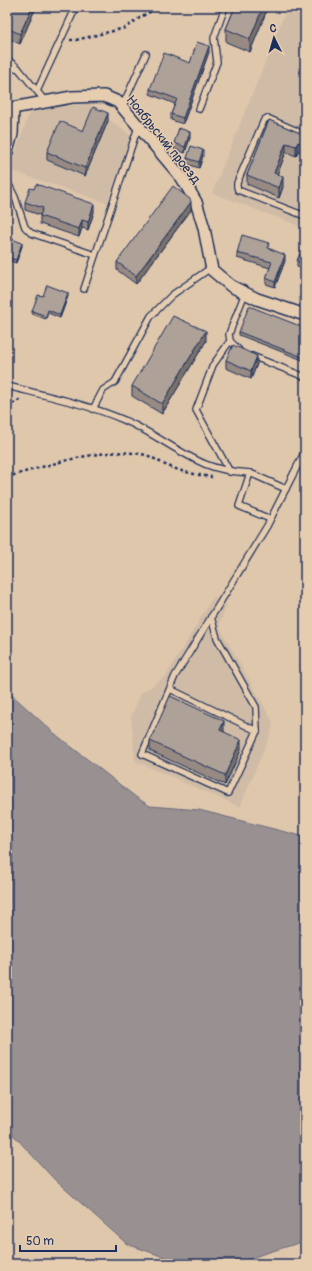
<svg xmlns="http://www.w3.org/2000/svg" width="312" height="1271" font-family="Pangolin,sans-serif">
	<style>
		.built { fill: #d0bca6 }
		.water { fill: #999191; stroke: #676a7d }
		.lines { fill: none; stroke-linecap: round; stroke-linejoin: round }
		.service-casing { stroke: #1b2f5e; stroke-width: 8 }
		.minor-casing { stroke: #1b2f5e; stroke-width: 14 }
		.path { stroke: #1b2f5e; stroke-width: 2.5; stroke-dasharray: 3 3; stroke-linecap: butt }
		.service { stroke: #e7cdaf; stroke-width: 5.5 }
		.minor { stroke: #e7cdaf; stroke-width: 11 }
		.wall { fill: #968a83; stroke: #1b2f5e }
		.shaded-wall { fill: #7a716a; stroke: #1b2f5e }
		.building { fill: #aea198; stroke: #1b2f5e }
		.labels { text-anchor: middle; stroke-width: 3; stroke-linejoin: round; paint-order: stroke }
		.street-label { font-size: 13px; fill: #1b2f5e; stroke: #e7cdaf }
	</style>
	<rect width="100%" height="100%" fill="#dfc7ac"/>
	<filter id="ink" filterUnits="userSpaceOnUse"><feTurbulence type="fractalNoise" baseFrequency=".025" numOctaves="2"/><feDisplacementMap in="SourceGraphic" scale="8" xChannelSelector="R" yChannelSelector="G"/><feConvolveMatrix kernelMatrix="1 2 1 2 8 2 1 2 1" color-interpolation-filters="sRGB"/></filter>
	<g filter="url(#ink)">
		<g class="built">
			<polygon points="287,8 305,15 305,228 212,193"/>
			<polygon points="88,103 131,136 107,203 9,170 30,111"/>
			<polygon points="213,597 227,605 220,622 221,630 273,722 272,730 240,807 135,761 131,717 141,693 166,676"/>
		</g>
		<polygon class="water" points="7,693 11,694 55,734 137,798 150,806 199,810 305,837 305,1241 263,1254 235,1264 184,1264 127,1244 54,1179 7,1128"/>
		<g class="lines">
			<defs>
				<g id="service">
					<polyline points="7,59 18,68 45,101"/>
					<polyline points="7,69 18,68"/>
					<polyline points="37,91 76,7"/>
					<polyline points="122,107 146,54"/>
					<polyline points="199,109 217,62 214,38 225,7"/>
					<polyline points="297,131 267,118 264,120 237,183 237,187 238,190 305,216"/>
					<polyline points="7,181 15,197 25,227 31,233 95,255"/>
					<polyline points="84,289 138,127"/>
					<polyline points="230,341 213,365 196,410 230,472"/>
					<polyline points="239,350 230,341 229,334 245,293"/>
					<polyline points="252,356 305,377"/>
					<path d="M7 386C47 396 87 404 124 420 152 432 177 452 205 464 219 470 234 472 250 473"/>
					<polyline points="93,409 103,390 115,382 151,316 172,295 212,267"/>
					<polyline points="270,519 239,506 250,473 286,489"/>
					<polyline points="211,617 217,638 256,707 257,731"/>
					<polyline points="170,689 257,731 228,793 142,754 175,676 267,526 305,451"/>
				</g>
				<g id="minor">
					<polyline points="7,109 72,97 104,96 118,102 182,178 196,202 204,228 212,270 231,286 257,299 305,315"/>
					<polyline points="7,152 12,134 13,108"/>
				</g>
			</defs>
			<use href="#service" class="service-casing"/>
			<use href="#minor" class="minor-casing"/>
			<g class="path">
				<polyline points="70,40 76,40 125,28 147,13 164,7"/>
				<polyline points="7,407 21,399"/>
				<path d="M7 477C48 466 104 445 146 455 153 457 160 463 168 466 182 472 197 475 212 477"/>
			</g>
			<use href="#service" class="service"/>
			<use href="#minor" class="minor"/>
		</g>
		<g class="wall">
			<polygon points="7,7 36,7 20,44 7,38"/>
			<polygon points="235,7 268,7 250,52 226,42 226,29"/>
			<polygon points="209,52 183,124 171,120 171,114 175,104 150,94 150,89"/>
			<polygon points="269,120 300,133 305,120 305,154 298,151 296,156 286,152 277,175 283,187 279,198 247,184 247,175"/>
			<polygon points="108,121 85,176 47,160 47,152 83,131"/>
			<polygon points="190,138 185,153 174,149 174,143"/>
			<polygon points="203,156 199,168 187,164 187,158"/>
			<polygon points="25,202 94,212 88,230 82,228 79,237 40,224 40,215 25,210"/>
			<polygon points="191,210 136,284 117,270 117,262"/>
			<polygon points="7,237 22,246 16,263 7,260"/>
			<polygon points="305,245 305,269 297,267 297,261"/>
			<polygon points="269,249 285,261 275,287 266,284 266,278 270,268 237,258 237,253"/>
			<polygon points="43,296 68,296 60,318 48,313 46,319 32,314 32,311"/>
			<polygon points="305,328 305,361 239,335 239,332"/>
			<polygon points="206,341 162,414 132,396 132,386"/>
			<polygon points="226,360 257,364 251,379 226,368"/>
			<polygon points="224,731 224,732 241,750 225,785 150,751 150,741"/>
		</g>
		<g class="shaded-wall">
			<polygon points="32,7 36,7 20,44 20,34"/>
			<polygon points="263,7 268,7 250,52 250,39"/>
			<polygon points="209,46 209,52 183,124 183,118"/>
			<polygon points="108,113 108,121 85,176 85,168"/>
			<polygon points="190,132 190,138 185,153 185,147"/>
			<polygon points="298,142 298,151 296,156 296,146"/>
			<polygon points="286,143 286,152 274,183 274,173"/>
			<polygon points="203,150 203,156 199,168 199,162"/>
			<polygon points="283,177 283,187 279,198 279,188"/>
			<polygon points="191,202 191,210 136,284 136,276"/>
			<polygon points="94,204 94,212 88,230 88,222"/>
			<polygon points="82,220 82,228 79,237 79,229"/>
			<polygon points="22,243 22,246 16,263 16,260"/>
			<polygon points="285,255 285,261 275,287 275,282"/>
			<polygon points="68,293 68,296 60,318 60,315"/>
			<polygon points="206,331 206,341 162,414 162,404"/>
			<polygon points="257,356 257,364 251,379 251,371"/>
			<polygon points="224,721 224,731 220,740 220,730"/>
			<polygon points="241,740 241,750 225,785 225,775"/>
		</g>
		<g class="building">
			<polygon points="7,7 32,7 20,34 7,28"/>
			<polygon points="235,7 263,7 250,39 226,29"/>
			<polygon points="197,42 209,46 183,118 171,114 177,99 150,89 164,53 190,63"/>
			<polygon points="93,107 108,113 85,168 47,152 60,121 83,131"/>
			<polygon points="269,120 300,133 305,120 305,145 298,142 296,146 286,143 274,173 283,177 279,188 247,175"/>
			<polygon points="179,128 190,132 185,147 174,143"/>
			<polygon points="191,146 203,150 199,162 187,158"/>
			<polygon points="36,184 94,204 88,222 82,220 79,229 40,216 43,208 25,202 30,188 34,189"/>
			<polygon points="173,186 190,199 191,202 136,276 117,262"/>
			<polygon points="242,235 269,243 268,248 285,255 275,282 266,278 272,262 237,253"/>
			<polygon points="7,237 22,243 16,260 7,257"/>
			<polygon points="303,245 305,245 305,264 297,261"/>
			<polygon points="47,285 68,293 60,315 48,310 46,316 32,311 38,295 43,296"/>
			<polygon points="249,306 305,328 305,358 239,332"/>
			<polygon points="173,316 206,331 162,404 132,386"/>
			<polygon points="233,345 257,356 251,371 226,360"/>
			<polygon points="170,696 224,721 220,730 241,740 225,775 150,741"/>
		</g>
	</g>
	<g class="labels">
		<g class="street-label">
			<text transform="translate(164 139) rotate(51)" y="5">Ноябрьский проезд</text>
		</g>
	</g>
	<rect width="312" height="1271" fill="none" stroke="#e7cdaf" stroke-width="24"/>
	<rect x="12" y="12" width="288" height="1247" fill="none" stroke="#1b2f5e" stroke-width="1.5" filter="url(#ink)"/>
	<g transform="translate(274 38) rotate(355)" stroke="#e7cdaf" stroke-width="3" paint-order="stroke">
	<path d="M0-3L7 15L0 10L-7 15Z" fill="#1b2f5e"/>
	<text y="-6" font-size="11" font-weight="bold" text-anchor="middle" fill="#1b2f5e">С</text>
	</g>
	<path d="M20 1245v6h96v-6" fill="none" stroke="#1b2f5e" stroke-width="2"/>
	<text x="26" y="1245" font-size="12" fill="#1b2f5e" stroke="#e7cdaf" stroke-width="3" paint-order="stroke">50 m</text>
</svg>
